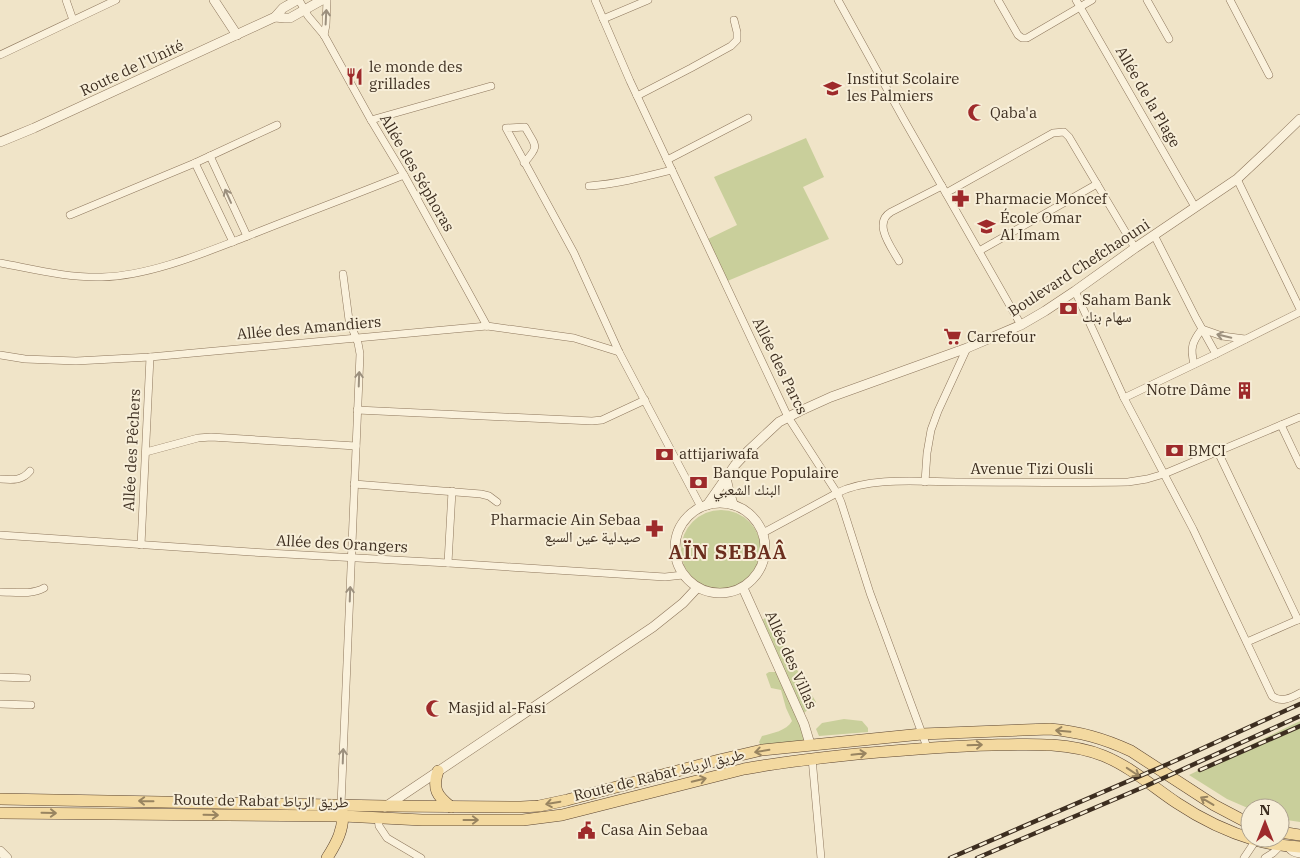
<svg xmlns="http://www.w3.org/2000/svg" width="1300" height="858" font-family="'IBM Plex Serif','Noto Naskh Arabic',serif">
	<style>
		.green { fill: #c9cf9b }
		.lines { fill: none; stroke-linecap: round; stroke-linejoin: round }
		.minor-casing { stroke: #8d765c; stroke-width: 8 }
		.tertiary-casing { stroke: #8d765c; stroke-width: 10 }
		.primary-casing { stroke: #5b4430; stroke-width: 12 }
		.minor { stroke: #faf1dc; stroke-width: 7 }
		.tertiary { stroke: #faf1dc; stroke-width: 9 }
		.primary { stroke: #f3d9a0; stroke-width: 11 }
		.rail-casing { stroke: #3d2e20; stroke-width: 4.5 }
		.rail { stroke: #f7eed8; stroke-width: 2.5; stroke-dasharray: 8; stroke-linecap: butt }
		.oneway { stroke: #9c907e }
		.oneway2 { stroke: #988460 }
		.labels { text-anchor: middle; stroke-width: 4; stroke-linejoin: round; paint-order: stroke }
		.poi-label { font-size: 15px; fill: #3d2e20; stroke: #f7eed8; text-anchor: start }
		.street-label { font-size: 15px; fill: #3d2e20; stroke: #f7eed8 }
		.district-label { font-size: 20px; font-weight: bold; letter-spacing: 1px; fill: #6b2e1e; stroke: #f7eed8 }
	</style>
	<rect width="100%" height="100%" fill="#f0e4c8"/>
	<g class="green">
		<polygon points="806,138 824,177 803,187 829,239 725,282 708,239 737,225 714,177"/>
		<circle cx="721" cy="550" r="40"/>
		<polygon points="769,615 783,646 816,702 803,714 760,622"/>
		<path d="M769 672H776L780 676 802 725 805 740 761 746 759 742 762 736C773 733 786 731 792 721L786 708 781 690 771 688 766 674Z"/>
		<polygon points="844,719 862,721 868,728 868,732 819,736 816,729 822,723"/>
		<polygon points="1300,721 1300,822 1280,819 1280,808 1250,809 1227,799 1189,775"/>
	</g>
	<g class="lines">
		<defs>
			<g id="minor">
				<polyline points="66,0 73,20"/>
				<polyline points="299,0 308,16 324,35 371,120 404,175 487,326"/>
				<polyline points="595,0 630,81 788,417 837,493 841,502 870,593 927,747"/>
				<polyline points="838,0 903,118 1021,325"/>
				<polyline points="998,0 1018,35 1022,38 1027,38 1092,0"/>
				<polyline points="1076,0 1195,207"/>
				<polyline points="1147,0 1169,39"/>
				<polyline points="1230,0 1269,75"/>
				<polyline points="603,19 648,0"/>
				<polyline points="324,35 326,25 327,0"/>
				<polyline points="0,55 116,0"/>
				<polyline points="637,96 691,68 731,46 737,40 737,32 734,20"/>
				<polyline points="371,120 491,86"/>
				<polyline points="210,156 247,236"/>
				<polyline points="667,160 748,118"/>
				<polyline points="195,163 233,242"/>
				<path d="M524 163C540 145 536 147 525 127L506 128 574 253 619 352 701 507"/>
				<polyline points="1237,179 1300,309"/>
				<path d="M589 186C617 184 644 177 672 170"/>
				<polyline points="946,193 1053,133 1064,132 1069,137 1135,248"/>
				<polyline points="70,215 195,163 277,125"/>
				<polyline points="1154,235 1196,318 1216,354"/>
				<polyline points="979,251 1097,184"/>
				<path d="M899 261C892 248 872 223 891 212L942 186"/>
				<path d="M0 263C33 269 67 278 102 277 149 276 204 253 248 236 300 215 352 196 404 175"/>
				<path d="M1075 291 1124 398 1193 529 1272 696C1281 703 1291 698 1300 693"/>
				<polyline points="0,355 25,359 76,361 150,357 487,326 574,338 619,352"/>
				<path d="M1194 364C1190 348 1192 342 1202 329L1222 336 1245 339"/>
				<polyline points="1124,398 1216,354 1300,312"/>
				<polyline points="357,410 592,421 602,420 645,400"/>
				<polyline points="1281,425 1300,465"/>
				<polyline points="146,452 198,438 211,437 356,446"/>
				<polyline points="1218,452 1298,620"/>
				<path d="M0 479C12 480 22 481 30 471"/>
				<polyline points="925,482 927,453 931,430 938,411 967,348"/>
				<polyline points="354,484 481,494 489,496 497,502"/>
				<path d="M763 533 837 493C871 476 923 482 961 482 1017 482 1073 483 1128 482L1147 479 1164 474 1300 417"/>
				<polyline points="0,535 251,552 448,563 665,577 683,575"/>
				<polyline points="141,545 150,357"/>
				<polyline points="448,563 452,491"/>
				<path d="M0 592C14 592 32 595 44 588"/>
				<polyline points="1247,642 1300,619"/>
				<polyline points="0,677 27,678"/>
				<polyline points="0,704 31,705"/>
				<polyline points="812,758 821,858"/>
				<polyline points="341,805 360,354 358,343 349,320 343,274"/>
				<polyline points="378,818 379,826 387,838 421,858"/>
				<path d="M1287 846C1291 852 1294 853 1300 854"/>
				<polyline points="1244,858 1256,840"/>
				<polyline points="1265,858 1273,853 1281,845"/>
			</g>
			<g id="tertiary">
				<polyline points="214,0 237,35"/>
				<polyline points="275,17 285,18 290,18 322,0"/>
				<polyline points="0,142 34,128 275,17 283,8 297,0"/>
				<polyline points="726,478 729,491 733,504"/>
				<circle cx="720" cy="548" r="45"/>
				<polyline points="707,505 735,465 748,451 779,422 800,411 831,397 967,348 1021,325 1045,311 1075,291 1135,248 1237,179 1268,150 1300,119"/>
				<polyline points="743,588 804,724 810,744"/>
				<polyline points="385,807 653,627 683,603 697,588"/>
				<polyline points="0,851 7,858"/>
			</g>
			<g id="primary">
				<path d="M438 771C432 789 437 796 451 807"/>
				<path d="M0 799 386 806 521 807 539 806 567 800 719 760 762 750 922 734 1050 729C1080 732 1103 738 1131 751L1214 805 1250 824"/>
				<path d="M0 813 343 816 422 820H523L562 815 744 769C781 762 819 758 857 754 902 750 947 746 992 745 1029 744 1069 742 1104 756 1131 767 1153 787 1177 803 1201 819 1228 832 1255 840 1269 844 1285 846 1300 847"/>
				<polyline points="1280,832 1300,835"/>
				<path d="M327 858C336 844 345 828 342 811"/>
			</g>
		</defs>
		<use href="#minor" class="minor-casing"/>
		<use href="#tertiary" class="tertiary-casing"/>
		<use href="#primary" class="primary-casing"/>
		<use href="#minor" class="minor"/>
		<use href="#tertiary" class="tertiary"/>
		<use href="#primary" class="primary"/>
		<defs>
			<g id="rail">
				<polyline points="1200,770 1300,726"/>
				<polyline points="950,858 1168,764 1300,704"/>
				<polyline points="977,858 1146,786 1300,716"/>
			</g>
		</defs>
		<use href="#rail" class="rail-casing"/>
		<use href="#rail" class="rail"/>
	</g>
	<defs><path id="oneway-shaft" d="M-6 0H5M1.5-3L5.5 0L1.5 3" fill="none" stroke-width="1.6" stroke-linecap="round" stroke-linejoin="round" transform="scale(1.25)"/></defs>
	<g class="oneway">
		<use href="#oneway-shaft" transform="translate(326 17) rotate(-87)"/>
		<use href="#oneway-shaft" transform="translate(228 196) rotate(-114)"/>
		<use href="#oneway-shaft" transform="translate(1224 336) rotate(-167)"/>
		<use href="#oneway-shaft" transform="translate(359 379) rotate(-88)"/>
		<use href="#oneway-shaft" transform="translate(350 594) rotate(-88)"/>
		<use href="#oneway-shaft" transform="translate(343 756) rotate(-88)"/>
	</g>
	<g class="oneway2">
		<use href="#oneway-shaft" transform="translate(1063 731) rotate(-175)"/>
		<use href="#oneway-shaft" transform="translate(975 745) rotate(-2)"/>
		<use href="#oneway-shaft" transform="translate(762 751) rotate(171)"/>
		<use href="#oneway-shaft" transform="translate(859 754) rotate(-6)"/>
		<use href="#oneway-shaft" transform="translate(1133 772) rotate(34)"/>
		<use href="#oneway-shaft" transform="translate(699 780) rotate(-14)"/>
		<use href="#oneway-shaft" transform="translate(146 801) rotate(-179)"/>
		<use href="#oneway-shaft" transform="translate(1207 801) rotate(-149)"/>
		<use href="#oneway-shaft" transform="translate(553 803) rotate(170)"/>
		<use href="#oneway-shaft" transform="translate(49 813) rotate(1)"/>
		<use href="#oneway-shaft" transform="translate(211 815) rotate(1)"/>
		<use href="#oneway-shaft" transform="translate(471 820)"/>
	</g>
	<defs>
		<symbol id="restaurant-bare" viewBox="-9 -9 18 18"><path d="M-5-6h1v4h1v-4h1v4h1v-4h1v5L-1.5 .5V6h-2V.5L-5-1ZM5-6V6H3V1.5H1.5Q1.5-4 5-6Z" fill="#9e2a2b" stroke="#f7eed8" stroke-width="2.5" paint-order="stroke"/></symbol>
		<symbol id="school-bare" viewBox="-9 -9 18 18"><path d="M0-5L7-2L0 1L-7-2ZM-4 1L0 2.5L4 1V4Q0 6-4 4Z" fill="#9e2a2b" stroke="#f7eed8" stroke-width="2.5" paint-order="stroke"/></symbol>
		<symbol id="mosque-bare" viewBox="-9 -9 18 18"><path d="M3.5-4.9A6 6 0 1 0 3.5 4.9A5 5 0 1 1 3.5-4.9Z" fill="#9e2a2b" stroke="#f7eed8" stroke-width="2.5" paint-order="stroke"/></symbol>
		<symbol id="pharmacy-bare" viewBox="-9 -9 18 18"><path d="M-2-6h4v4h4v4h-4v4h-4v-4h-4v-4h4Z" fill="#9e2a2b" stroke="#f7eed8" stroke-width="2.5" paint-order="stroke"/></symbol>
		<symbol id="bank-bare" viewBox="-9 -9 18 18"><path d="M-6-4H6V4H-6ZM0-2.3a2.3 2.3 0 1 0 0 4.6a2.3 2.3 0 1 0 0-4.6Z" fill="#9e2a2b" stroke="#f7eed8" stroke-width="2.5" paint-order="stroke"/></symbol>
		<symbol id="supermarket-bare" viewBox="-9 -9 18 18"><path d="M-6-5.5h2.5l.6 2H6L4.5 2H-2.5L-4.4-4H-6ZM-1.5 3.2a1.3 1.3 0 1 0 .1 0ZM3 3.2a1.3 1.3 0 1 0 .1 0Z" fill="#9e2a2b" stroke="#f7eed8" stroke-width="2.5" paint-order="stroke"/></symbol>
		<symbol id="building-bare" viewBox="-9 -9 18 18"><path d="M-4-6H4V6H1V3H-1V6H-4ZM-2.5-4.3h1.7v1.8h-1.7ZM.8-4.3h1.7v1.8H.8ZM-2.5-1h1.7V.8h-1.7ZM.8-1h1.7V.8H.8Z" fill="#9e2a2b" stroke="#f7eed8" stroke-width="2.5" paint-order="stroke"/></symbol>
		<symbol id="civic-bare" viewBox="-9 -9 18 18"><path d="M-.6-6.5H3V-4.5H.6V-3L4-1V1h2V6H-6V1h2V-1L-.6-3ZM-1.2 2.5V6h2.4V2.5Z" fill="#9e2a2b" stroke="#f7eed8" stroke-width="2.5" paint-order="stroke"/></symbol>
	</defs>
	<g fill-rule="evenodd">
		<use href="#restaurant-bare" x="342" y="64" width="25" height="25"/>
		<use href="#school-bare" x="820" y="76" width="25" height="25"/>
		<use href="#mosque-bare" x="964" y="100" width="25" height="25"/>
		<use href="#pharmacy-bare" x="948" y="186" width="25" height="25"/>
		<use href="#school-bare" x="974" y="214" width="25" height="25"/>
		<use href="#bank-bare" x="1056" y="296" width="25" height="25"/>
		<use href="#supermarket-bare" x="940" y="324" width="25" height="25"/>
		<use href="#building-bare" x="1232" y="378" width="25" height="25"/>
		<use href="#bank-bare" x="1162" y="438" width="25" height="25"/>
		<use href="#bank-bare" x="652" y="442" width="25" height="25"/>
		<use href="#bank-bare" x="686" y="470" width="25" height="25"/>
		<use href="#pharmacy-bare" x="642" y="516" width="25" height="25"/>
		<use href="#mosque-bare" x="422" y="696" width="25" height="25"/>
		<use href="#civic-bare" x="574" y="818" width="25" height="25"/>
	</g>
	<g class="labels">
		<g class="poi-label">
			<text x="369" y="72">le monde des<tspan x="369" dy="17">grillades</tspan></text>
			<text x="847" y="84">Institut Scolaire<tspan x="847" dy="17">les Palmiers</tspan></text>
			<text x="990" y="118">Qaba'a</text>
			<text x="975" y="204">Pharmacie Moncef</text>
			<text x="1000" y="223">École Omar<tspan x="1000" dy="17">Al Imam</tspan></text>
			<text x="1082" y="305">Saham Bank<tspan x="1082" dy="17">سهام بنك</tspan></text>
			<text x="967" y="342">Carrefour</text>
			<text x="1231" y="395" text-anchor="end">Notre Dâme</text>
			<text x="1188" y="456">BMCI</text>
			<text x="679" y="459">attijariwafa</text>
			<text x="713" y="478">Banque Populaire<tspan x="713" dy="17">البنك الشعبي</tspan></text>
			<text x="641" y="525" text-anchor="end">Pharmacie Ain Sebaa<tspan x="641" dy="17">صيدلية عين السبع</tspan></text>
			<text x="448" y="713">Masjid al-Fasi</text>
			<text x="601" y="835">Casa Ain Sebaa</text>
		</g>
		<g class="street-label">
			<text transform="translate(132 68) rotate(-25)" y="5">Route de l'Unité</text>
			<text transform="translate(1148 97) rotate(60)" y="5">Allée de la Plage</text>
			<text transform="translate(417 173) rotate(60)" y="5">Allée des Séphoras</text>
			<text transform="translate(1079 268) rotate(-33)" y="5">Boulevard Chefchaouni</text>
			<text transform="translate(309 328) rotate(-5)" y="5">Allée des Amandiers</text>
			<text transform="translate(780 366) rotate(64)" y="5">Allée des Parcs</text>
			<text transform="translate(132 450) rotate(-87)" y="5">Allée des Pêchers</text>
			<text x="1032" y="474">Avenue Tizi Ousli</text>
			<text transform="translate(342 544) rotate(3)" y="5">Allée des Orangers</text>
			<text transform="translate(791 660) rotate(66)" y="5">Allée des Villas</text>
			<text transform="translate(659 775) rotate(-14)" y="5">Route de Rabat طريق الرباط</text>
			<text transform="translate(261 801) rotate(1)" y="5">Route de Rabat طريق الرباط</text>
		</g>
		<g class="district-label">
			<text x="728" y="559">AÏN SEBAÂ</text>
		</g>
	</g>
	<g transform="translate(1265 823)"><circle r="24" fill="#f7eed8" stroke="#ada18e"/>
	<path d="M0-4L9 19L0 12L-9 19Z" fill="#9e2a2b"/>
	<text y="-8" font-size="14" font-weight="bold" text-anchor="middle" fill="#3d2e20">N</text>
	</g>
</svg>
